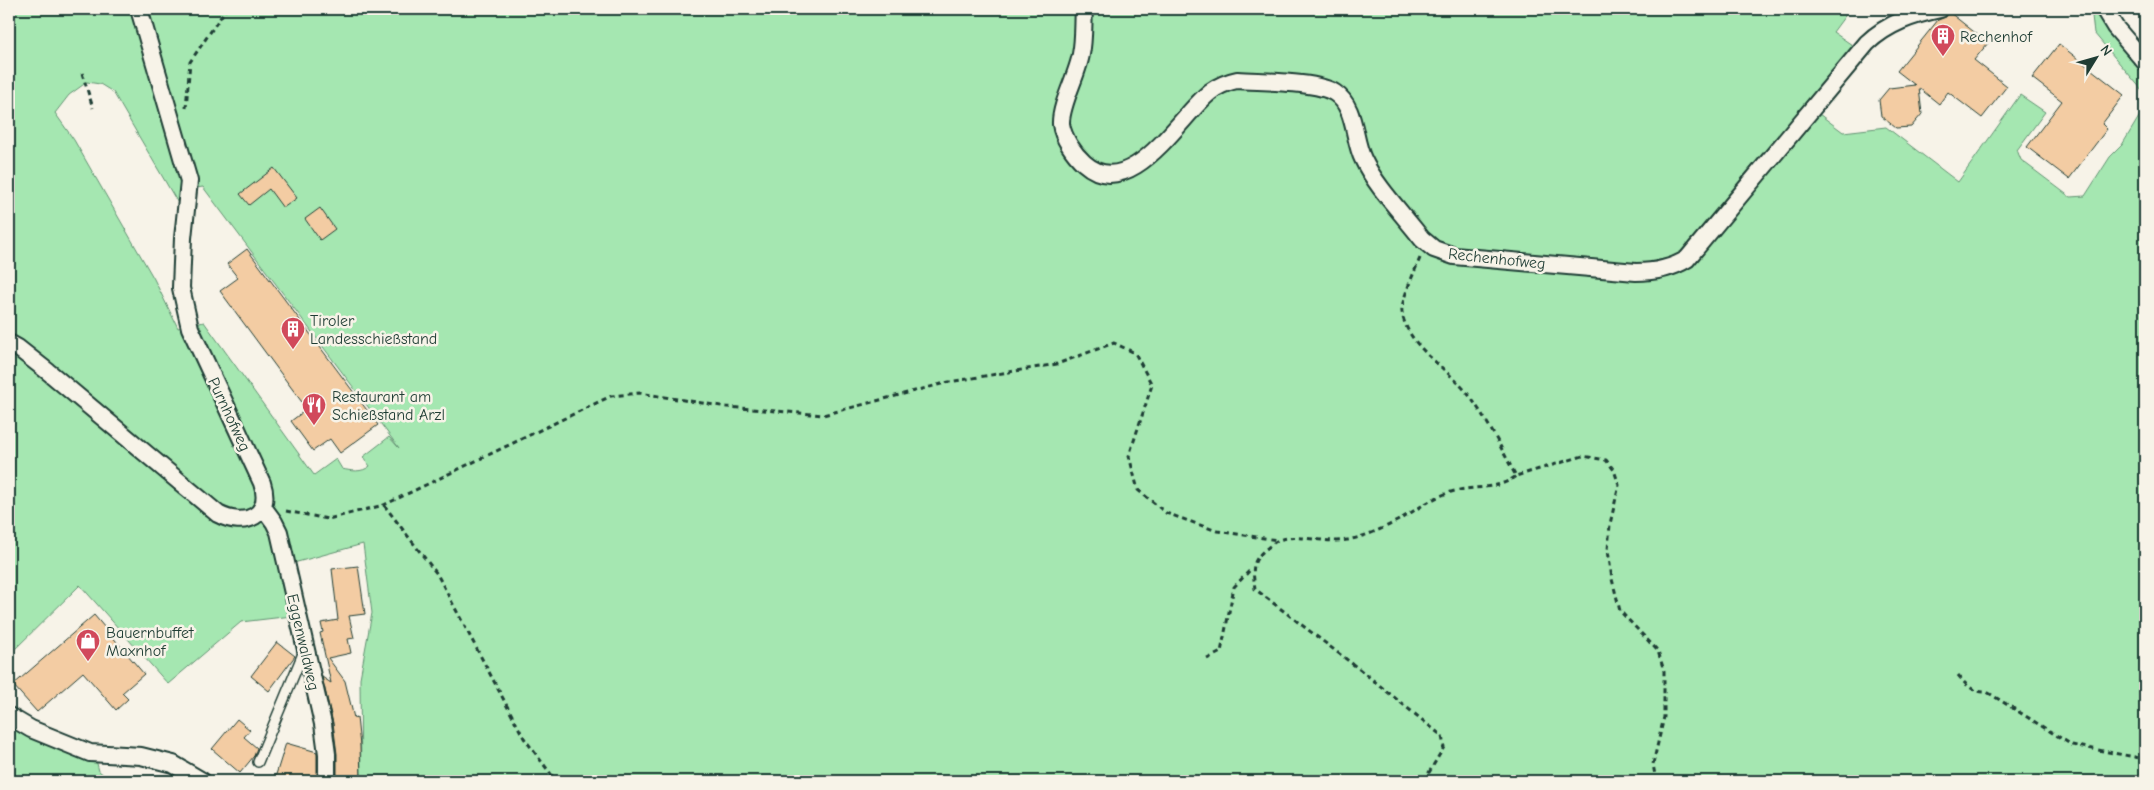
<svg xmlns="http://www.w3.org/2000/svg" width="2154" height="790" font-family="'Comic Neue',sans-serif">
	<style>
		.green { fill: #a5e7b1; stroke: #629272; fill-rule: evenodd }
		.building { fill: #f3cca3; stroke: #1f3d34 }
		.lines { fill: none; stroke-linecap: round; stroke-linejoin: round }
		.lane-casing { stroke: #1f3d34; stroke-width: 12 }
		.street-casing { stroke: #1f3d34; stroke-width: 20 }
		.path { stroke: #1f3d34; stroke-width: 3; stroke-dasharray: 5 4; stroke-linecap: butt }
		.lane { stroke: #f7f3e8; stroke-width: 9 }
		.street { stroke: #f7f3e8; stroke-width: 16 }
		.labels { text-anchor: middle; stroke-width: 5; stroke-linejoin: round; paint-order: stroke }
		.poi-label { font-size: 16px; fill: #1f3d34; stroke: #f7f3e8; text-anchor: start }
		.street-label { font-size: 16px; fill: #1f3d34; stroke: #f7f3e8 }
	</style>
	<rect width="100%" height="100%" fill="#f7f3e8"/>
	<filter id="ink" filterUnits="userSpaceOnUse"><feTurbulence type="fractalNoise" baseFrequency=".02" numOctaves="2"/><feDisplacementMap in="SourceGraphic" scale="10" xChannelSelector="R" yChannelSelector="G"/><feConvolveMatrix kernelMatrix="1 2 1 2 8 2 1 2 1" color-interpolation-filters="sRGB"/></filter>
	<g filter="url(#ink)">
		<g class="green">
			<path d="M9 9H1850L1833 32 1855 47 1807 105 1843 132 1886 127 1958 182 2020 95 2045 112 2017 150 2021 160 2070 197 2085 196 2110 157 2122 145 2145 107V781H361L360 678 372 613 363 544 279 567 292 616 241 622 168 684 80 585 9 655ZM87 82 100 84 113 92 179 205 184 190 203 187 399 448 389 437 363 457 370 466C362 473 351 471 342 469L336 459 314 475 204 322 178 328 154 279 74 140 55 113 69 95Z"/>
			<polygon points="2100,11 2145,55 2145,98 2142,90 2094,33 2092,16"/>
			<polygon points="9,720 96,760 99,771 111,781 9,781"/>
		</g>
		<g class="building">
			<polygon points="1949,12 1988,43 1974,60 2007,86 1982,118 1948,92 1939,104 1919,88 1922,114 1911,127 1896,128 1881,116 1879,100 1889,88 1915,85 1897,71 1938,20 1946,17"/>
			<polygon points="2059,44 2124,95 2102,124 2107,129 2069,179 2027,147 2062,101 2032,78"/>
			<polygon points="274,168 297,198 283,208 269,189 249,205 240,194"/>
			<polygon points="320,208 335,229 320,240 305,219"/>
			<polygon points="247,249 378,425 340,453 330,439 313,451 291,421 307,409 220,291 238,278 227,264"/>
			<polygon points="358,566 365,614 349,616 354,638 348,639 351,653 328,658 345,681 354,718 357,717 360,746 361,781 337,781 337,754 333,723 322,677 331,683 320,633 323,632 321,623 338,620 332,569"/>
			<polygon points="94,615 144,674 122,693 128,699 116,710 83,672 37,712 13,685"/>
			<polygon points="277,642 295,656 269,691 251,676"/>
			<polygon points="237,719 250,730 244,737 257,748 254,756 240,773 212,749"/>
			<polygon points="286,743 317,752 317,781 274,781"/>
		</g>
		<g class="lines">
			<defs>
				<polyline id="lane" points="258,762 304,651"/>
				<g id="street">
					<path d="M1084 9C1083 24 1084 40 1081 54 1078 74 1060 105 1061 124 1063 138 1074 154 1084 163 1130 204 1179 117 1210 92 1218 86 1227 82 1237 80 1261 82 1317 81 1335 93 1356 107 1353 139 1363 159 1376 187 1403 214 1422 239L1434 249 1454 256 1636 272C1654 272 1671 269 1687 259L1867 43C1888 23 1913 15 1940 9"/>
					<polyline points="2104,9 2115,27 2145,62"/>
					<path d="M9 343 18 348 51 374 218 514C245 528 273 516 262 483L190 328 181 288 183 238 189 181 139 9"/>
					<polyline points="263,507 274,522 279,532 323,724 327,754 327,781"/>
					<polyline points="9,716 31,729 90,753 141,756 173,764 202,781"/>
				</g>
			</defs>
			<use href="#lane" class="lane-casing"/>
			<use href="#street" class="street-casing"/>
			<g class="path">
				<polyline points="82,73 93,108"/>
				<polyline points="186,108 190,62 226,9"/>
				<path d="M1420 258C1416 268 1400 303 1402 312 1407 347 1447 367 1468 394 1487 419 1501 448 1516 476L1583 456 1606 460 1614 470 1619 485 1610 524 1608 550 1612 579 1620 611 1658 651 1664 671V717L1653 764 1656 781"/>
				<polyline points="384,505 437,574 524,738 556,781"/>
				<polyline points="286,511 328,519 384,505 611,396 640,393 727,407 823,415 949,382 1057,364 1114,343 1135,353 1152,385 1129,456 1138,490 1166,513 1217,531 1277,540"/>
				<polyline points="1207,659 1221,652 1234,587 1252,568"/>
				<path d="M1958 675C1967 686 1972 692 1987 692L2072 745 2145 759"/>
				<path d="M1424 781 1444 747 1442 736 1363 672 1255 589C1253 570 1250 562 1266 549 1270 546 1274 542 1279 540 1298 533 1325 544 1347 540 1364 537 1382 529 1397 521 1415 511 1431 498 1451 492 1474 485 1497 491 1516 476"/>
			</g>
			<use href="#lane" class="lane"/>
			<use href="#street" class="street"/>
		</g>
	</g>
	<defs>
		<symbol id="building-pin" viewBox="-11 -11 22 30"><path d="M0 17L-7.5 6A9.5 9.5 0 1 1 7.5 6Z" fill="#d1495b" stroke="#f7f3e8"/><path d="M-4-6H4V6H1V3H-1V6H-4ZM-2.5-4.3h1.7v1.8h-1.7ZM.8-4.3h1.7v1.8H.8ZM-2.5-1h1.7V.8h-1.7ZM.8-1h1.7V.8H.8Z" fill="#fff"/></symbol>
		<symbol id="restaurant-pin" viewBox="-11 -11 22 30"><path d="M0 17L-7.5 6A9.5 9.5 0 1 1 7.5 6Z" fill="#d1495b" stroke="#f7f3e8"/><path d="M-5-6h1v4h1v-4h1v4h1v-4h1v5L-1.5 .5V6h-2V.5L-5-1ZM5-6V6H3V1.5H1.5Q1.5-4 5-6Z" fill="#fff"/></symbol>
		<symbol id="shop-pin" viewBox="-11 -11 22 30"><path d="M0 17L-7.5 6A9.5 9.5 0 1 1 7.5 6Z" fill="#d1495b" stroke="#f7f3e8"/><path d="M-5-2.5h2.3a2.7 3.5 0 0 1 5.4 0H5L5.5 6h-11ZM-1.5-2.5h3a1.5 2.3 0 0 0-3 0Z" fill="#fff"/></symbol>
	</defs>
	<g fill-rule="evenodd">
		<use href="#building-pin" x="1929" y="22" width="28" height="38"/>
		<use href="#building-pin" x="279" y="315" width="28" height="38"/>
		<use href="#restaurant-pin" x="300" y="391" width="28" height="38"/>
		<use href="#shop-pin" x="74" y="627" width="28" height="38"/>
	</g>
	<g class="labels">
		<g class="poi-label">
			<text x="1960" y="42">Rechenhof</text>
			<text x="310" y="326">Tiroler<tspan x="310" dy="18">Landesschießstand</tspan></text>
			<text x="332" y="402">Restaurant am<tspan x="332" dy="18">Schießstand Arzl</tspan></text>
			<text x="106" y="638">Bauernbuffet<tspan x="106" dy="18">Maxnhof</tspan></text>
		</g>
		<g class="street-label">
			<text transform="translate(1497 258) rotate(6)" y="6">Rechenhofweg</text>
			<text transform="translate(230 414) rotate(65)" y="6">Purnhofweg</text>
			<text transform="translate(304 642) rotate(77)" y="6">Eggenwaldweg</text>
		</g>
	</g>
	<rect width="2154" height="790" fill="none" stroke="#f7f3e8" stroke-width="30"/>
	<rect x="15" y="15" width="2124" height="760" fill="none" stroke="#1f3d34" stroke-width="2" filter="url(#ink)"/>
	<g transform="translate(2096 58) rotate(53)" stroke="#f7f3e8" stroke-width="4" paint-order="stroke">
	<path d="M0-4L9 19L0 12L-9 19Z" fill="#1f3d34"/>
	<text y="-8" font-size="14" font-weight="bold" text-anchor="middle" fill="#1f3d34">N</text>
	</g>
</svg>
